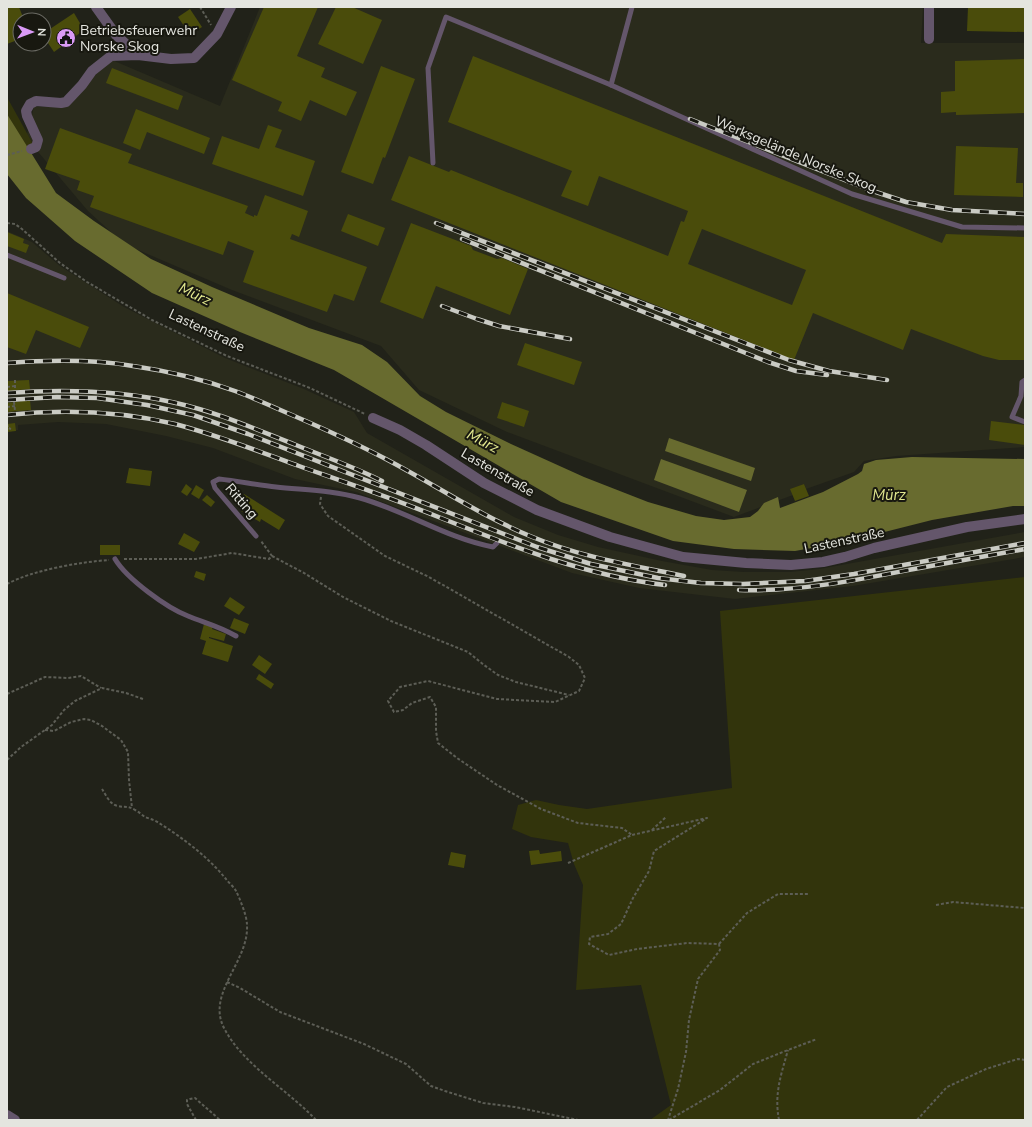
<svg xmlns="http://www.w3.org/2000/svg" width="1032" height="1127" font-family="'Nunito Sans',sans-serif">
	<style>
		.built { fill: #2a2b1c }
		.green { fill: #32340c }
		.water { fill: #686b2f }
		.building { fill: #4a4c0b; fill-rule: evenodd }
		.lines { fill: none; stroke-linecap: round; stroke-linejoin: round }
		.path { stroke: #5d5e56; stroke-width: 2; stroke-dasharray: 3 2; stroke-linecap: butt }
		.service { stroke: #64566b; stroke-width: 5 }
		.minor { stroke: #64566b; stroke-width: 10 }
		.rail-casing { stroke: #cacbc4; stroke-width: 4.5 }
		.rail { stroke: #181810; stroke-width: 3; stroke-dasharray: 9; stroke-linecap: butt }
		.labels { text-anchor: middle; stroke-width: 4; stroke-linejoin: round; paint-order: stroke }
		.poi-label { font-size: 14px; fill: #e4e5df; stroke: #181810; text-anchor: start }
		.street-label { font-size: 14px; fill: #e4e5df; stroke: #181810 }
		.water-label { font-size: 15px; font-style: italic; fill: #e2e88f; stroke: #181810 }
	</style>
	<rect width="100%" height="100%" fill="#212219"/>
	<g class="built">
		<polygon points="260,7 923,7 921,43 1025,43 1025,447 896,456 864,461 854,472 806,489 804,484 791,489 793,495 734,517 507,432 419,390 381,346 232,290 124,244 88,211 39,153 27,134 34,107 65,106 84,85 112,60 220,106"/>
		<polygon points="7,231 32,242 60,266 124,307 225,358 304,389 354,412 367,433 514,517 558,535 598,547 662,561 712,570 744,572 790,572 819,569 1025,532 1025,557 853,586 735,599 639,588 572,573 356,492 295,479 213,448 166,436 106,424 58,422 18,425 18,430 7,432"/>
	</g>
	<g class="green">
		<polygon points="7,97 8,99 33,144 26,146 7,114"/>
		<polygon points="1025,577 1025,1120 650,1120 671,1105 641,985 576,990 583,885 574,864 568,843 531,837 512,829 518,805 536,800 559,805 587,809 732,788 720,611"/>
	</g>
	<g class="water">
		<polygon points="7,114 56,193 94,221 151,259 212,287 309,328 362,345 387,362 420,396 446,412 511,444 584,477 648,502 696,516 724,520 750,517 758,511 764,503 778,497 780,508 823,492 858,474 862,471 864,464 876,460 912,457 1025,459 1025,506 1013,506 932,520 845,542 795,551 734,549 673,541 561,502 334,370 240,332 152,293 75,241 26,198 7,174"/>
		<polygon points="669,438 755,468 751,481 665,451"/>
		<polygon points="661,459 747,490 739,512 654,480"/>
	</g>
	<g class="building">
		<polygon points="7,7 19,7 24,20 20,20 20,39 7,44"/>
		<polygon points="264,7 318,7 297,56 325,68 321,77 357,92 346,116 310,100 301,121 278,111 282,102 232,80"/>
		<polygon points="336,7 352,7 382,20 363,64 318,44"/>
		<polygon points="968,7 1025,7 1025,32 967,31"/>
		<polygon points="190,9 202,27 190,35 178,17"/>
		<polygon points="74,13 84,30 54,52 44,37 44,33"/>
		<path d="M473 56 942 243 946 234 1025 237V360H999L983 356 911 329 903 350 813 313 794 360 391 200 409 156 449 172 451 170 668 256 681 221 684 222 688 211 599 176 588 206 561 196 572 171 448 122ZM702 229 806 270 792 305 688 264Z"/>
		<polygon points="1025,59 1025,113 956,115 956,112 941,113 941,92 955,91 955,61"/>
		<polygon points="381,66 415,79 385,158 383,157 373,184 341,172"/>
		<polygon points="112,68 183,96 178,110 106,83"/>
		<polygon points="136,109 210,138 204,154 147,132 140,150 123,143"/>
		<polygon points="268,125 282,130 275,147 315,161 303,196 212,164 222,136 259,149"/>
		<polygon points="60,128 132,154 128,163 248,206 245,213 254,217 254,215 257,216 265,195 308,211 299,237 292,234 290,239 367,267 354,301 334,294 327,312 243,282 254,251 228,241 223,255 90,207 94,196 77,190 80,181 45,169"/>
		<polygon points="956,146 1018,148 1016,183 1023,183 1023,197 954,195"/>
		<polygon points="348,214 385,228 378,246 341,231"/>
		<polygon points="411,223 471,246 473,250 497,259 502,258 528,269 510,315 436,286 423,319 380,302"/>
		<polygon points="7,232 24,239 23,243 29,245 26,253 7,246"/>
		<polygon points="7,293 89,327 80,348 36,330 26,354 7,347"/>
		<polygon points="525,343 582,362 574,385 517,365"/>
		<polygon points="29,380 30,389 7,391 7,381"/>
		<polygon points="30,400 31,410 7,412 7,403"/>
		<polygon points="502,402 529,411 524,427 497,418"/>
		<polygon points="991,421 1025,425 1025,445 989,440"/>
		<polygon points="15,423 16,431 7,432 7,424"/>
		<polygon points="129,468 152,471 150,486 126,483"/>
		<polygon points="186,484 192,489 187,496 181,492"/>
		<polygon points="804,484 809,496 795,501 790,489"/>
		<polygon points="196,485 204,490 199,499 191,494"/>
		<polygon points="244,494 285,520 279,530 261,519 260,522 241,511 243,506 239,504"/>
		<polygon points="207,495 215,502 211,507 202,500"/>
		<polygon points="184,533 200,542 194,552 178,544"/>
		<rect x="100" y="545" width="20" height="10"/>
		<polygon points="196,571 206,574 204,581 194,577"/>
		<polygon points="230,597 245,607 239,615 224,606"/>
		<polygon points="234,618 249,624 245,634 230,628"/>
		<polygon points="204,624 213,627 212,629 226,634 224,641 209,637 209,638 233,646 228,662 202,654 206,641 200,639"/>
		<polygon points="259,655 272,664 265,674 252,665"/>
		<polygon points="259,674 274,684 271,689 256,679"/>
		<polygon points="539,850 540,854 561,851 562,861 531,865 529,851"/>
		<polygon points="451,852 466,855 464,868 448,865"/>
	</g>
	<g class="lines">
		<g class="path">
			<polyline points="200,7 211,25"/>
			<polyline points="7,155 22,151"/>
			<polyline points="7,223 15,224 22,229 60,263 87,282 152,320 227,356 310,388 365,414"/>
			<polyline points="15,380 15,390"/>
			<polyline points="7,387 15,386"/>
			<polyline points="14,402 15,411"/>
			<polyline points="7,407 15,406"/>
			<polyline points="7,424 8,428 11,429"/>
			<polyline points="321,497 320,504 328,516 385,556 429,577 569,657 579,665 585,678 579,691 555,702 497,699 428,681 400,687 388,701 394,712 403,710 412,703 430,697 436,707 436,731 438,743 457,758 497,785 541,809 578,823 622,828 632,835"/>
			<polyline points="272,556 304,573 343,597 391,621 468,652 484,665 498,675 516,682 569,695"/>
			<polyline points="124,559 196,559 232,553 269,559 272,556 261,541"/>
			<path d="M7 584C33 570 80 562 109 560"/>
			<polyline points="7,694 45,677 68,678 81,676 101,688"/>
			<polyline points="45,730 54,731 71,722 84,719 91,720 102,726 121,740 128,752 129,780 132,808"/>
			<polyline points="7,760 21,747 52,725 64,710 75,701 102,688 126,693 143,699"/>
			<path d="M102 789C106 795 110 805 118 806 125 808 127 805 135 810 139 812 142 815 145 817 150 819 155 820 159 823 183 838 208 857 226 879 229 883 234 887 236 891 240 899 247 916 247 925 249 962 206 993 224 1028 243 1065 288 1090 316 1120"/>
			<polyline points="652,830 666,817"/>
			<polyline points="568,863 632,835 707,818 654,851 649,871 633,898 621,924 608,934 590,937 589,944 609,955 637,949 687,943 719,944 720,950 698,979 689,1020 686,1052 678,1089 668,1120"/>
			<polyline points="936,905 953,902 1025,908"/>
			<polyline points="719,944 747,913 778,894 808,894"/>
			<polyline points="227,982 240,988 280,1012 364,1044 406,1064 431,1086 445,1091 483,1103 515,1107 578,1120"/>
			<polyline points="196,1120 187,1104 187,1100 190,1099 195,1098 220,1120"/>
			<polyline points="617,1120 621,1120"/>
			<polyline points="669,1120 720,1090 753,1064 788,1050 817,1039"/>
			<path d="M779 1120C774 1094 781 1075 788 1050"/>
			<polyline points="917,1120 947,1087 986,1069 1018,1059 1025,1060"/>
		</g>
		<g class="service">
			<polyline points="611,85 632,7"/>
			<polyline points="433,163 428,68 446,17 611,85 852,194 962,227 1025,228"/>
			<polyline points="7,255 64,278"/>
			<polyline points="1025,380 1022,382 1021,396 1012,417 1025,422"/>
			<path d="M256 536 215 488 213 482 219 479C238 481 257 485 276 487 304 490 332 490 360 498 406 511 446 538 493 547L497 543"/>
			<path d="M115 559C127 579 167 608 188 616 205 623 219 626 236 636"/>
		</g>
		<g class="minor">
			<polyline points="96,7 116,35 138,55"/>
			<polyline points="929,39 929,7"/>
			<polyline points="31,149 36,147 38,140 27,116 26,111 30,104 36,101 61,103 66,102 82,85 92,71 111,56 138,55 171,59 194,58 217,34 231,7"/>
			<polyline points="373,418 400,430 426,445 484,483 537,510 610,537 683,557 746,563 791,565 823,562 845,557 874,548 967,527 1025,519"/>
			<polyline points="7,1115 15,1120"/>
		</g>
		<defs>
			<g id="rail">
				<polyline points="690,119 870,190 906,202 952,210 1025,214"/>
				<polyline points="436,223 789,360 829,371 887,380"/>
				<polyline points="462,239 768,362 796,371 827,375"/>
				<polyline points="442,306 477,319 499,326 570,339"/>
				<path d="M7 363C49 360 92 359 133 366 168 371 202 379 235 391 254 398 273 407 292 415 322 428 351 441 380 456 431 482 477 514 530 536 580 557 631 565 684 576"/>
				<path d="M7 393C64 389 120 390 176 403 217 412 257 430 296 445 325 457 355 467 382 481"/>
				<polyline points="7,400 57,397 97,398 147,405 193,415 248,434 537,547 591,564 658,578 701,583 743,584 805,581 854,574 1025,543"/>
				<path d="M7 415C63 409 119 411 175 424 217 435 258 451 299 466 347 483 394 499 441 518 514 547 587 576 665 585"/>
				<path d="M739 590C798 592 857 580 914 569 951 562 988 556 1025 549"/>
			</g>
		</defs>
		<use href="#rail" class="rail-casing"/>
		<use href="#rail" class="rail"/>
	</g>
	<defs>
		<symbol id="civic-disc" viewBox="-11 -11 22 22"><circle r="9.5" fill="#da9af6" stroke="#181810"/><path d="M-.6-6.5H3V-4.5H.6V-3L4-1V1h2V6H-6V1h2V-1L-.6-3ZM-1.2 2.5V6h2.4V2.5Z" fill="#111"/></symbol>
	</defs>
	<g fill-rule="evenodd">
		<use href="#civic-disc" x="55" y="27" width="22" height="22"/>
	</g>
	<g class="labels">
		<g class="poi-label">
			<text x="80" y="35">Betriebsfeuerwehr<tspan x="80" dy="16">Norske Skog</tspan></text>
		</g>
		<g class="street-label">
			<text transform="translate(796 154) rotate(23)" y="5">Werksgelände Norske Skog</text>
			<text transform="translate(207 330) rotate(25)" y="5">Lastenstraße</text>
			<text transform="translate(498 472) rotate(30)" y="5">Lastenstraße</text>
			<text transform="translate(242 501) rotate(49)" y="5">Ritting</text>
			<text transform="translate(844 540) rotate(-12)" y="5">Lastenstraße</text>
		</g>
		<g class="water-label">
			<text transform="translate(195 294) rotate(26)" y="5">Mürz</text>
			<text transform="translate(483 441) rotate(28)" y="5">Mürz</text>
			<text x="889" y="500">Mürz</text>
		</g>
	</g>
	<rect width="1032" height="1127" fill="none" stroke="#e4e5df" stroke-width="16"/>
	<g transform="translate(32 32) rotate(91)"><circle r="19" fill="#181810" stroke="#6a6a63"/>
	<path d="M0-3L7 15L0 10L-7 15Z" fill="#da9af6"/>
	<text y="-6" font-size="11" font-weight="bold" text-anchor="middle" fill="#e4e5df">N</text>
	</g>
</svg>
